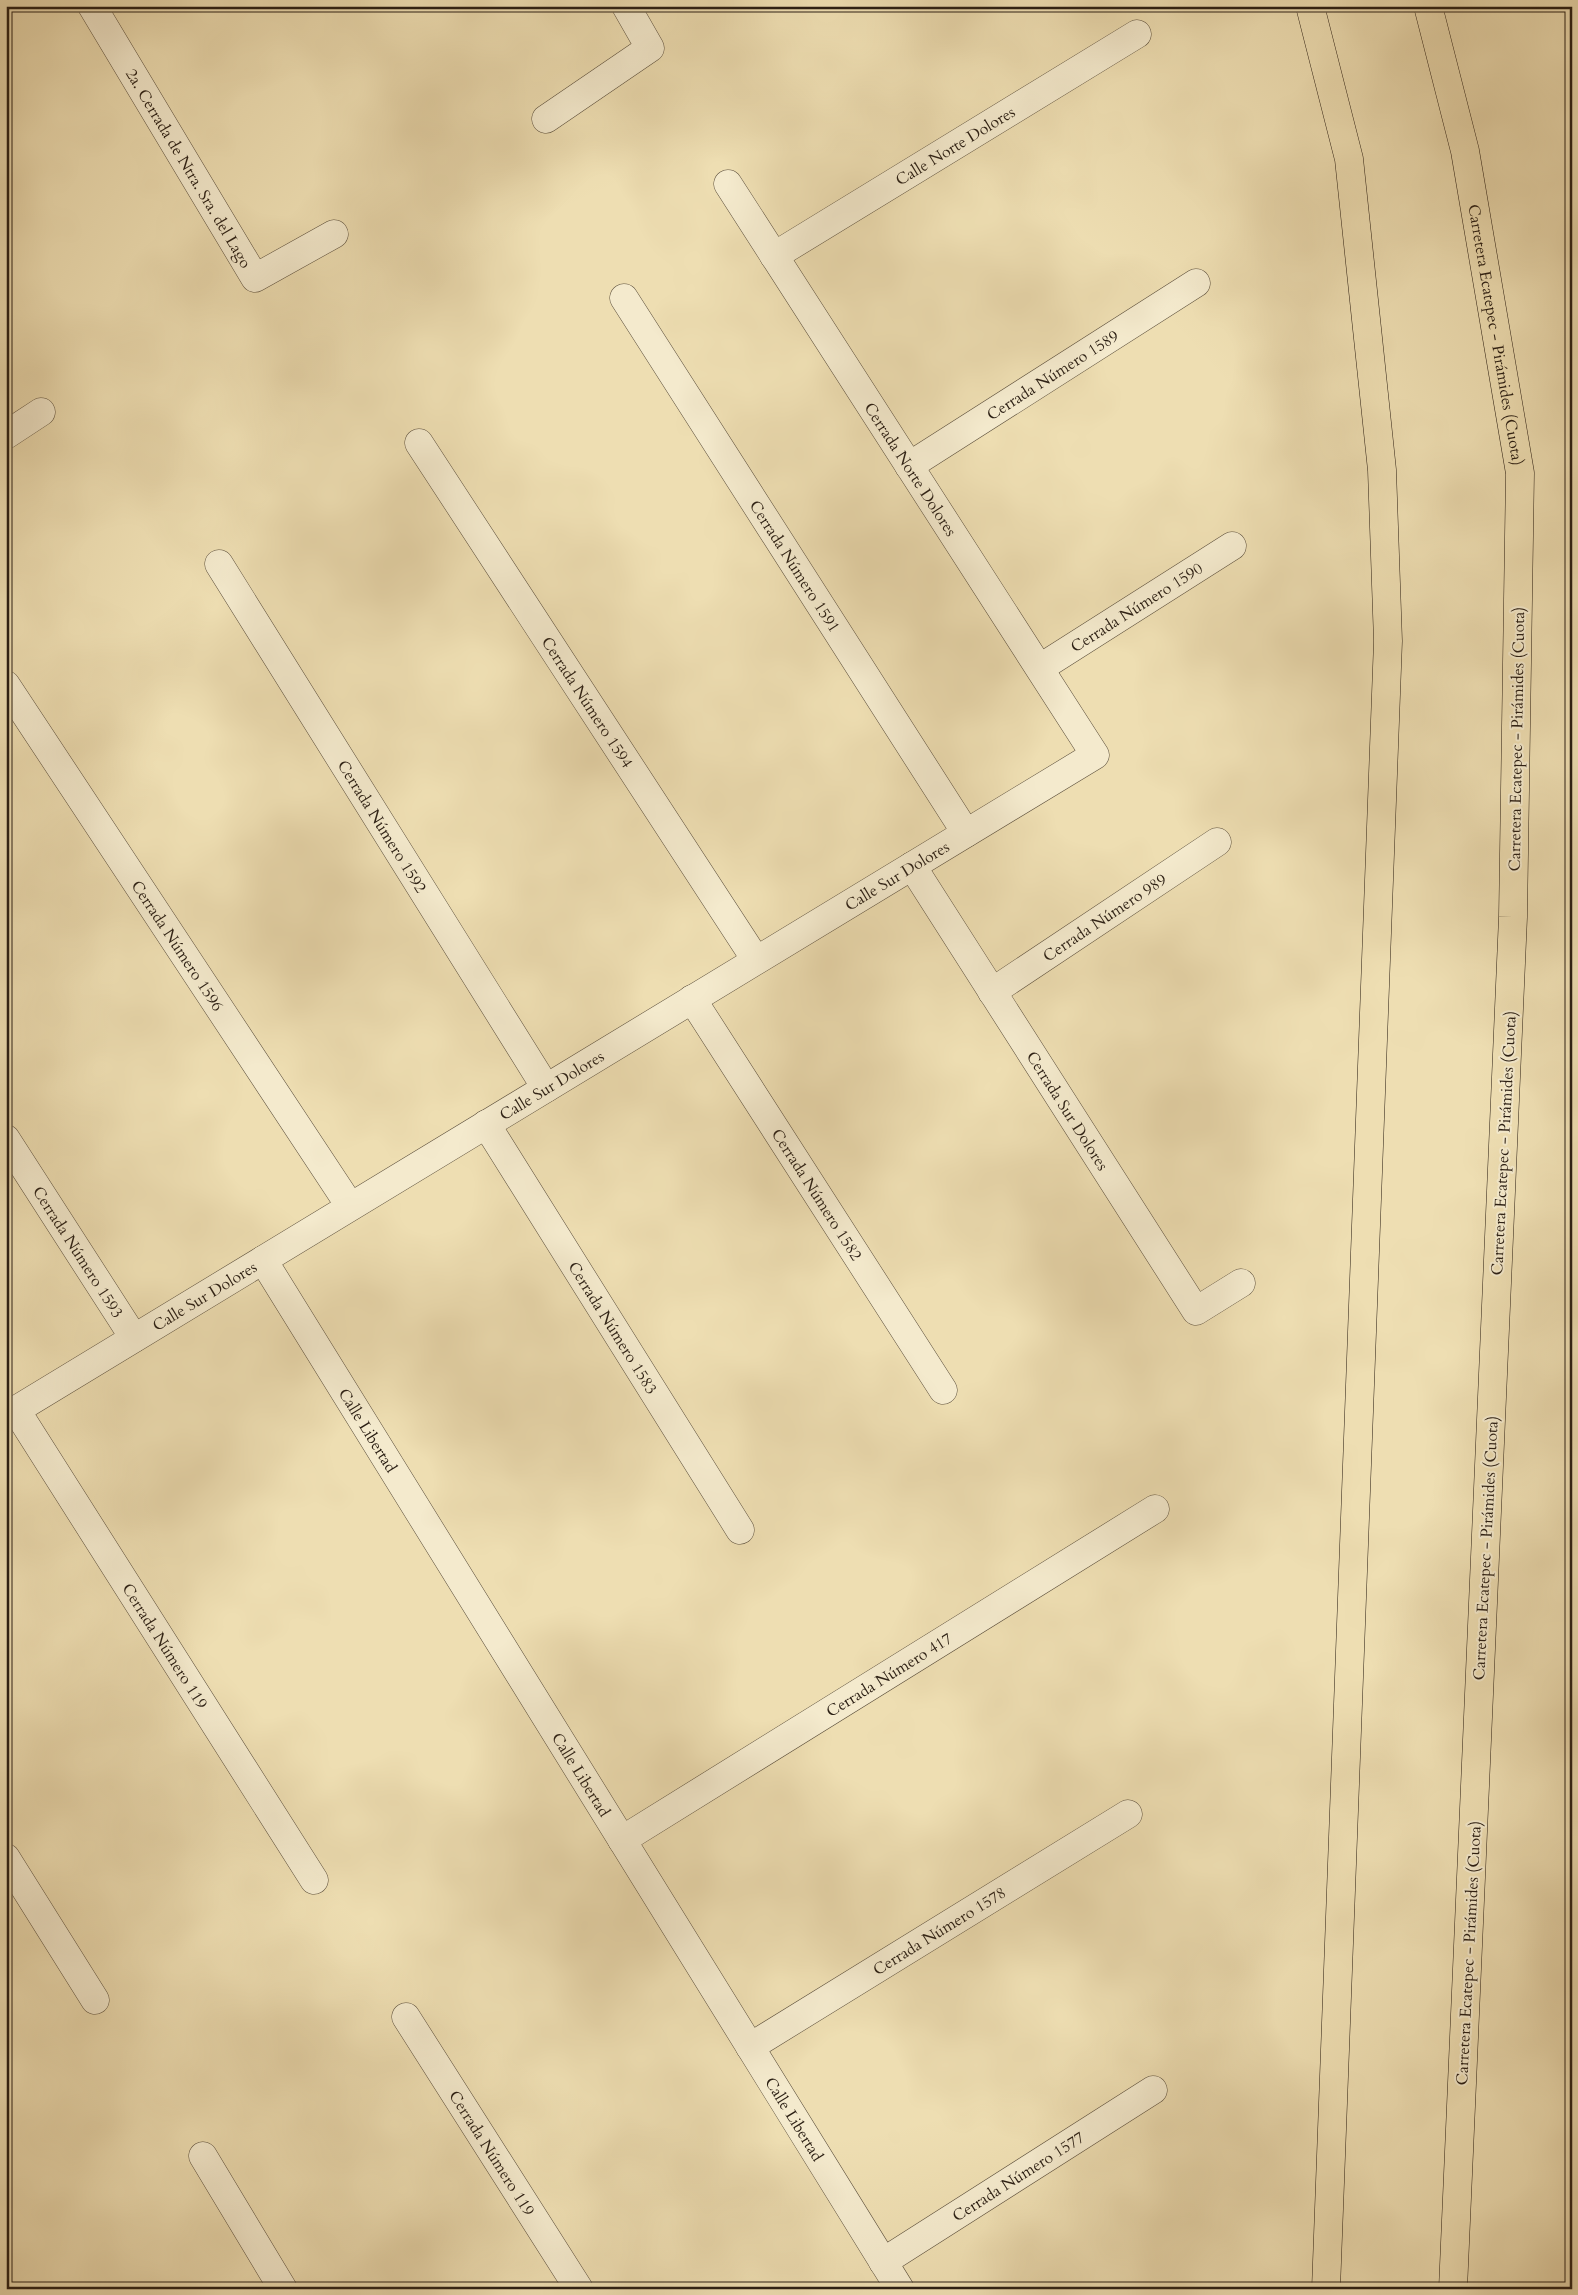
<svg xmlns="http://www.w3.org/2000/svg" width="1578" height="2295" font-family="Cardo,serif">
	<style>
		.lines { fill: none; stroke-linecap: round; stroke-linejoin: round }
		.minor-casing { stroke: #5c4f3c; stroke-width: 29 }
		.highway-casing { stroke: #2b1f14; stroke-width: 29 }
		.minor { stroke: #f4eacd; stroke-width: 28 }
		.highway { stroke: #eedeb2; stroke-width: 28 }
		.labels { text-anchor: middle; stroke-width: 4; stroke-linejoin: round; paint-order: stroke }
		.street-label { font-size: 16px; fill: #2b1f14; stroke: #f4eacd }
	</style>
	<rect width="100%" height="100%" fill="#eedeb2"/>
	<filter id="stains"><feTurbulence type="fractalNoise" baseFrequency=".004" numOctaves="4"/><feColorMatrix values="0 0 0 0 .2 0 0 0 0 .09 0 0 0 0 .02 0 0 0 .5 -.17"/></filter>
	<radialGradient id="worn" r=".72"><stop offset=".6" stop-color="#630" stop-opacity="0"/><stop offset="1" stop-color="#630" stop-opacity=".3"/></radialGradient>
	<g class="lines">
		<defs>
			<g id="minor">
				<path id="s1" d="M92 6 255 278 334 234"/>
				<polyline points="546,119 650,48 626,6"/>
				<path id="s2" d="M774 256 1137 34"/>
				<path id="s3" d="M624 298 966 833"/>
				<polyline points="6,435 41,412"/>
				<path id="s4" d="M419 443 756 960"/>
				<path id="s5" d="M909 466 1196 283"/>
				<path id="s6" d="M219 564 546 1088"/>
				<path id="s7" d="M1040 668 1232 546"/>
				<path id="s8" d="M6 685 350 1206"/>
				<path id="s9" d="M912 866 1196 1311 1241 1283"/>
				<path id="s10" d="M992 992 1217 842"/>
				<path id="s11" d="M692 999 943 1390"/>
				<path id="s12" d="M486 1124 740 1530"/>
				<path id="s13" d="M6 1139 134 1338"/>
				<path id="s14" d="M263 1260 900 2289"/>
				<path id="s15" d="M16 1410 314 1880"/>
				<path id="s16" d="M6 1416 1095 755 728 184"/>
				<path id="s17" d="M622 1840 1155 1509"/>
				<polyline points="6,1858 95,2000"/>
				<path id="s18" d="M406 2017 579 2289"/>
				<path id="s19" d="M750 2047 1128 1814"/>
				<polyline points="203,2156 283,2289"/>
				<path id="s20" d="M883 2262 1153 2090"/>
			</g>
			<g id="highway">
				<polyline points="1310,6 1349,159 1382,470 1388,641 1326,2289"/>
				<path id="s21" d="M1428 6 1465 151 1520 473 1513 917 1453 2289"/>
			</g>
		</defs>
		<use href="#minor" class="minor-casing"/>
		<use href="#highway" class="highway-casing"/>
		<use href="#minor" class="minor"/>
		<use href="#highway" class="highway"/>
	</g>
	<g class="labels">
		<g class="street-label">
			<text dy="6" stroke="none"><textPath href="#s2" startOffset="212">Calle Norte Dolores</textPath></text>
			<text dy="6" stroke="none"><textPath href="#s1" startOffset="189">2a. Cerrada de Ntra. Sra. del Lago</textPath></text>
			<text dy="6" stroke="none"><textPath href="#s21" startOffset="336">Carretera Ecatepec - Pirámides (Cuota)</textPath></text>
			<text dy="6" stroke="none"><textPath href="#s5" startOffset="170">Cerrada Número 1589</textPath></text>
			<text transform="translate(911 469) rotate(57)" y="6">Cerrada Norte Dolores</text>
			<text dy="6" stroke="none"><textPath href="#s3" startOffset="318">Cerrada Número 1591</textPath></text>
			<text dy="6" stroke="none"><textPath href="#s7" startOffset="114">Cerrada Número 1590</textPath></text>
			<text dy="6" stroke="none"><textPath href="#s4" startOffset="309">Cerrada Número 1594</textPath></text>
			<text transform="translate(1516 739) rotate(-89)" y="6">Carretera Ecatepec - Pirámides (Cuota)</text>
			<text dy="6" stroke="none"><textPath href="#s6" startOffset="309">Cerrada Número 1592</textPath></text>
			<text dy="6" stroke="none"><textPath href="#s16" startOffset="1042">Calle Sur Dolores</textPath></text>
			<text dy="6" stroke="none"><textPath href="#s10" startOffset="135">Cerrada Número 989</textPath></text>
			<text dy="6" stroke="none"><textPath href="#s8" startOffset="312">Cerrada Número 1596</textPath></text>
			<text dy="6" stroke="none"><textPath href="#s16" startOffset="638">Calle Sur Dolores</textPath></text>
			<text dy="6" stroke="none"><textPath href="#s9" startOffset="290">Cerrada Sur Dolores</textPath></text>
			<text transform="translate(1503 1143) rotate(-87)" y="6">Carretera Ecatepec - Pirámides (Cuota)</text>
			<text dy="6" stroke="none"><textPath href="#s11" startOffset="232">Cerrada Número 1582</textPath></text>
			<text dy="6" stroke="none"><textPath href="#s13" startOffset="134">Cerrada Número 1593</textPath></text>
			<text dy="6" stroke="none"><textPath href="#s16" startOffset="232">Calle Sur Dolores</textPath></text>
			<text dy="6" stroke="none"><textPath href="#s12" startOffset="240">Cerrada Número 1583</textPath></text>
			<text dy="6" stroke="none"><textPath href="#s14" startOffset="200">Calle Libertad</textPath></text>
			<text transform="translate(1485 1548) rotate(-87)" y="6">Carretera Ecatepec - Pirámides (Cuota)</text>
			<text dy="6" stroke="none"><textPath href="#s15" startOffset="279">Cerrada Número 119</textPath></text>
			<text dy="6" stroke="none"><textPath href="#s17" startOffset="314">Cerrada Número 417</textPath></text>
			<text dy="6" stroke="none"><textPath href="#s14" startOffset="605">Calle Libertad</textPath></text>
			<text dy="6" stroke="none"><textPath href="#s19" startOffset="222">Cerrada Número 1578</textPath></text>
			<text transform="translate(1468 1953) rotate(-87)" y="6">Carretera Ecatepec - Pirámides (Cuota)</text>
			<text dy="6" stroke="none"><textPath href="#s14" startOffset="1010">Calle Libertad</textPath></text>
			<text dy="6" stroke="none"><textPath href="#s18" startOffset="161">Cerrada Número 119</textPath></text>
			<text dy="6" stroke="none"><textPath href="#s20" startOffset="160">Cerrada Número 1577</textPath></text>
		</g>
	</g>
	<rect width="1578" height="2295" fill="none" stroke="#eedeb2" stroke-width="25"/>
	<rect x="8" y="8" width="1563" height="2280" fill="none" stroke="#2b1f14" stroke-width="2.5"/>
	<rect x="12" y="12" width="1553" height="2270" fill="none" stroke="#2b1f14"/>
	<rect width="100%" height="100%" filter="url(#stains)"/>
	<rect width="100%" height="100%" fill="url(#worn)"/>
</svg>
